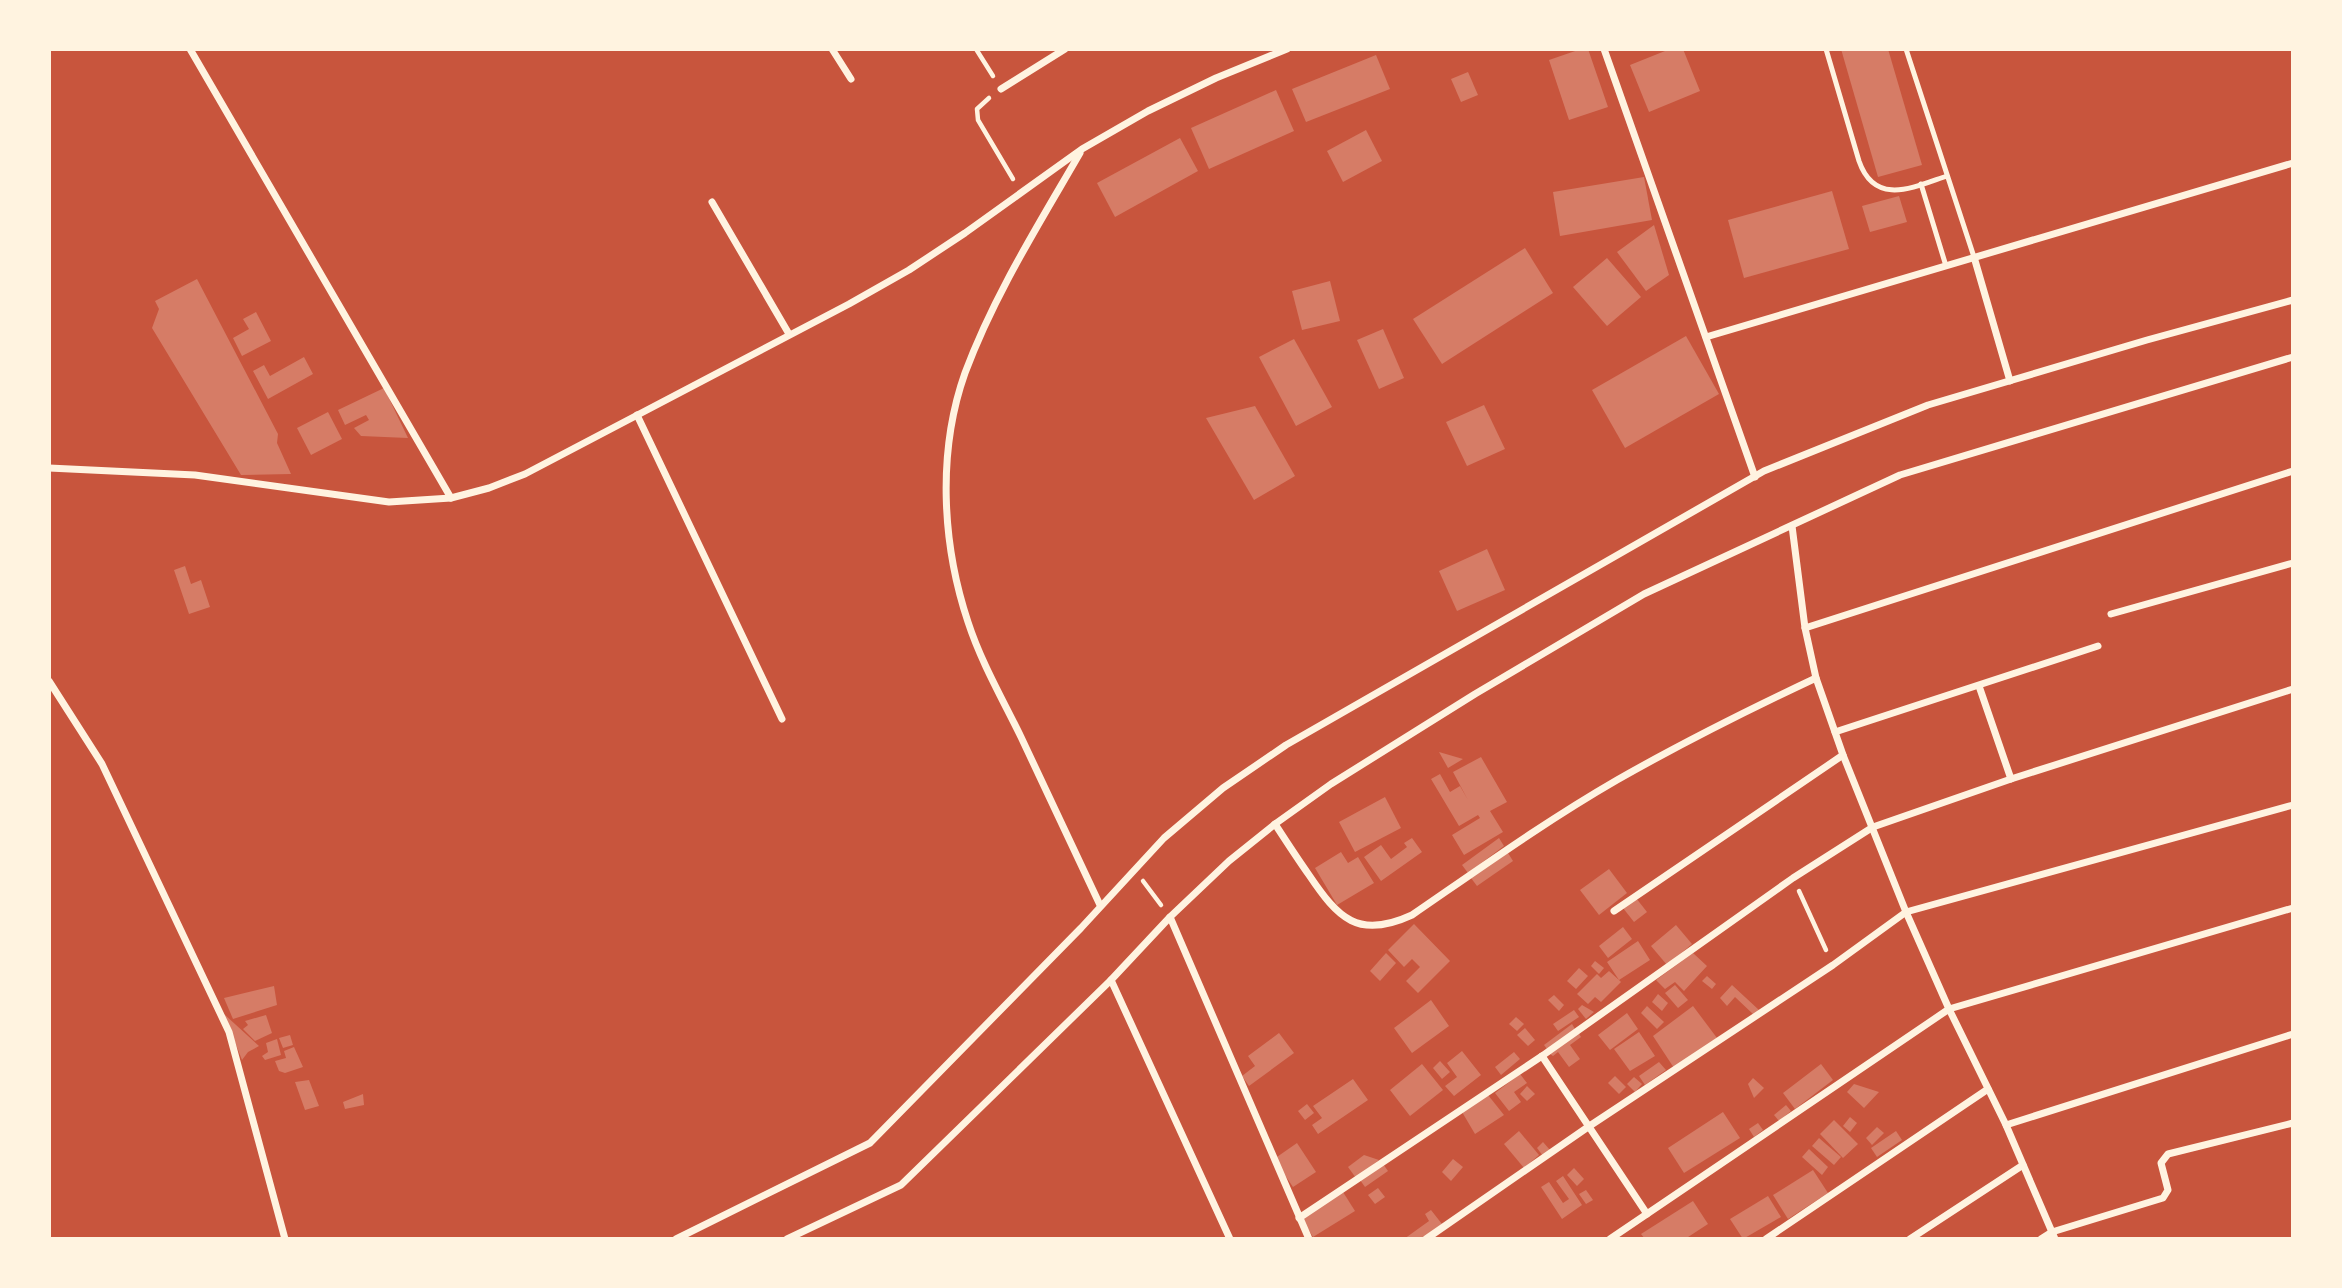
<svg xmlns="http://www.w3.org/2000/svg" width="2342" height="1288" font-family="'Noto Serif',serif">
	<style>
		.building { fill: #d67c66 }
		.lines { fill: none; stroke-linecap: round; stroke-linejoin: round }
		.path { stroke: #fff3e0; stroke-width: 4.5 }
		.service { stroke: #fff3e0; stroke-width: 5 }
		.minor { stroke: #fff3e0; stroke-width: 7 }
	</style>
	<rect width="100%" height="100%" fill="#c8553d"/>
	<g class="building">
		<polygon points="1581,49 1588,49 1608,107 1569,120 1549,60"/>
		<polygon points="1670,49 1683,49 1700,91 1649,112 1630,65"/>
		<polygon points="1841,49 1888,49 1922,165 1878,177"/>
		<polygon points="1376,55 1390,89 1306,122 1292,89"/>
		<polygon points="1468,72 1478,95 1461,102 1451,79"/>
		<polygon points="1276,90 1294,131 1209,169 1191,128"/>
		<polygon points="1366,130 1382,161 1343,182 1327,151"/>
		<polygon points="1180,138 1198,171 1115,217 1097,183"/>
		<polygon points="1644,177 1652,220 1560,236 1553,192"/>
		<polygon points="1832,191 1849,249 1744,278 1728,220"/>
		<polygon points="1899,196 1907,222 1870,232 1862,206"/>
		<polygon points="1654,225 1669,275 1646,291 1617,252"/>
		<polygon points="1525,248 1553,293 1442,364 1413,319"/>
		<polygon points="1607,258 1641,297 1607,326 1573,287"/>
		<polygon points="197,279 278,434 277,443 291,474 241,475 152,328 159,309 155,301"/>
		<polygon points="1330,281 1340,321 1302,330 1292,291"/>
		<polygon points="256,312 271,341 242,356 233,338 249,329 243,319"/>
		<polygon points="1383,329 1404,378 1379,389 1357,340"/>
		<polygon points="1686,336 1719,394 1625,448 1592,390"/>
		<polygon points="1294,339 1332,407 1296,426 1259,357"/>
		<polygon points="304,357 313,374 268,399 253,371 264,365 270,376"/>
		<polygon points="384,388 408,438 361,436 354,428 369,420 366,415 345,425 338,410"/>
		<polygon points="1484,405 1505,449 1467,466 1446,422"/>
		<polygon points="1255,406 1295,476 1254,500 1206,418"/>
		<polygon points="328,412 342,439 311,455 297,428"/>
		<polygon points="1487,549 1505,590 1457,611 1439,571"/>
		<polygon points="185,566 191,584 201,580 210,607 189,614 174,570"/>
		<polygon points="1439,752 1463,759 1448,768"/>
		<polygon points="1481,757 1507,802 1490,811 1503,832 1464,855 1452,835 1480,818 1478,815 1459,826 1431,779 1440,774 1450,792 1460,786 1468,800 1453,772"/>
		<polygon points="1385,797 1401,828 1355,852 1339,822"/>
		<polygon points="1412,838 1422,852 1381,881 1364,857 1381,845 1391,859 1407,847 1404,843"/>
		<polygon points="1499,838 1504,846 1468,873 1462,865"/>
		<polygon points="1341,852 1348,863 1358,857 1374,883 1337,905 1315,868"/>
		<polygon points="1508,853 1513,861 1477,886 1471,878"/>
		<polygon points="1609,869 1627,893 1599,915 1580,890"/>
		<polygon points="1636,898 1647,912 1634,922 1623,908"/>
		<polygon points="1414,924 1450,961 1418,993 1406,981 1420,967 1412,959 1404,967 1388,950"/>
		<polygon points="1676,925 1692,944 1667,965 1651,946"/>
		<polygon points="1623,927 1632,939 1608,958 1599,946"/>
		<polygon points="1638,941 1650,960 1619,980 1621,982 1601,1002 1595,997 1588,1004 1577,994 1597,974 1601,978 1609,971 1619,980 1607,962"/>
		<polygon points="1386,953 1396,963 1380,981 1370,971"/>
		<polygon points="1693,953 1707,966 1684,991 1675,982 1665,989 1656,980"/>
		<polygon points="1595,961 1604,968 1599,974 1591,966"/>
		<polygon points="1579,968 1588,976 1576,989 1567,981"/>
		<polygon points="1707,976 1716,984 1712,989 1702,981"/>
		<polygon points="1675,985 1688,1000 1678,1008 1665,993"/>
		<polygon points="1732,985 1759,1010 1754,1015 1735,997 1727,1006 1720,998"/>
		<polygon points="274,986 277,1005 233,1019 224,998"/>
		<polygon points="1658,994 1668,1003 1662,1011 1652,1002"/>
		<polygon points="1554,995 1564,1005 1559,1011 1548,1000"/>
		<polygon points="1431,1000 1449,1026 1412,1053 1394,1028"/>
		<polygon points="1582,1005 1594,1012 1586,1019 1578,1009"/>
		<polygon points="1647,1006 1664,1022 1657,1029 1641,1013"/>
		<polygon points="1693,1006 1717,1038 1674,1068 1653,1036"/>
		<polygon points="1574,1010 1579,1017 1558,1031 1553,1024"/>
		<polygon points="1627,1013 1638,1029 1610,1050 1598,1035"/>
		<polygon points="224,1014 259,1046 248,1052 242,1060"/>
		<polygon points="266,1015 272,1033 255,1041 243,1029 248,1025 245,1021"/>
		<polygon points="1516,1017 1524,1024 1517,1031 1509,1024"/>
		<polygon points="1572,1024 1575,1029 1547,1049 1544,1045"/>
		<polygon points="1525,1028 1535,1040 1528,1046 1517,1035"/>
		<polygon points="1578,1032 1581,1037 1570,1045 1580,1059 1569,1067 1558,1052 1553,1056 1550,1054"/>
		<polygon points="1639,1032 1655,1056 1630,1071 1614,1049"/>
		<polygon points="1279,1033 1294,1053 1249,1086 1242,1076 1255,1066 1248,1056"/>
		<polygon points="290,1035 293,1045 283,1048 279,1038"/>
		<polygon points="277,1039 281,1055 265,1060 262,1056 268,1052 266,1043"/>
		<polygon points="294,1047 303,1067 285,1073 279,1071 275,1061 286,1058 284,1051"/>
		<polygon points="1462,1051 1481,1075 1454,1096 1445,1086 1457,1077 1447,1063"/>
		<polygon points="1514,1052 1520,1059 1501,1075 1495,1067"/>
		<polygon points="1440,1061 1450,1072 1442,1079 1433,1068"/>
		<polygon points="1659,1062 1666,1070 1645,1085 1639,1076"/>
		<polygon points="1422,1064 1443,1090 1410,1116 1390,1090"/>
		<polygon points="1821,1064 1833,1080 1795,1109 1783,1093"/>
		<polygon points="1520,1074 1527,1083 1514,1092 1521,1102 1509,1111 1495,1093"/>
		<polygon points="1615,1076 1626,1087 1619,1094 1608,1083"/>
		<polygon points="1634,1077 1642,1084 1635,1092 1627,1084"/>
		<polygon points="1753,1078 1764,1088 1754,1098 1748,1084"/>
		<polygon points="1353,1079 1368,1100 1318,1134 1312,1125 1322,1118 1313,1106"/>
		<polygon points="309,1080 319,1106 305,1110 295,1082"/>
		<polygon points="1854,1084 1879,1092 1864,1108 1847,1092"/>
		<polygon points="1527,1086 1535,1094 1527,1101 1520,1094"/>
		<polygon points="363,1094 364,1105 345,1109 343,1102"/>
		<polygon points="1488,1095 1504,1115 1475,1134 1462,1112"/>
		<polygon points="1307,1104 1314,1113 1305,1120 1298,1111"/>
		<polygon points="1786,1105 1791,1111 1779,1121 1774,1115"/>
		<polygon points="1723,1112 1740,1138 1684,1173 1668,1148"/>
		<polygon points="1850,1117 1857,1123 1850,1132 1843,1126"/>
		<polygon points="1834,1120 1858,1144 1843,1158 1820,1134"/>
		<polygon points="1758,1123 1763,1130 1754,1137 1749,1129"/>
		<polygon points="1877,1127 1884,1133 1872,1145 1866,1138"/>
		<polygon points="1519,1131 1539,1155 1524,1168 1504,1144"/>
		<polygon points="1896,1131 1902,1140 1877,1157 1871,1148"/>
		<polygon points="1819,1138 1841,1157 1834,1165 1812,1146"/>
		<polygon points="1543,1142 1550,1150 1543,1156 1537,1148"/>
		<polygon points="1297,1143 1316,1172 1293,1187 1274,1159"/>
		<polygon points="1809,1149 1828,1167 1822,1175 1802,1157"/>
		<polygon points="1364,1155 1379,1160 1356,1178 1348,1167"/>
		<polygon points="1453,1159 1463,1167 1451,1181 1442,1172"/>
		<polygon points="1383,1164 1388,1171 1365,1187 1360,1180"/>
		<polygon points="1574,1168 1584,1179 1577,1186 1567,1175"/>
		<polygon points="1813,1170 1828,1193 1788,1219 1773,1195"/>
		<polygon points="1563,1176 1582,1205 1562,1219 1541,1187 1549,1182 1563,1203 1569,1199 1556,1181"/>
		<polygon points="1378,1188 1385,1197 1375,1204 1368,1195"/>
		<polygon points="1586,1190 1593,1200 1586,1204 1579,1194"/>
		<polygon points="1343,1192 1355,1211 1313,1237 1301,1218"/>
		<polygon points="1768,1196 1781,1217 1743,1239 1730,1219"/>
		<polygon points="1693,1201 1708,1224 1685,1239 1645,1239 1641,1234"/>
		<polygon points="1431,1210 1442,1224 1421,1239 1404,1239 1429,1221 1425,1214"/>
	</g>
	<g class="lines">
		<g class="path">
			<polyline points="976,49 993,76"/>
			<polyline points="989,98 977,109 978,120 1013,179"/>
			<polyline points="1143,881 1161,905"/>
			<polyline points="1799,891 1826,950"/>
		</g>
		<g class="service">
			<path d="M1826 49 1859 161C1875 207 1914 187 1947 176"/>
			<polyline points="1906,49 1974,257"/>
			<polyline points="1921,184 1946,266"/>
		</g>
		<g class="minor">
			<polyline points="190,49 451,498"/>
			<polyline points="832,49 851,79"/>
			<polyline points="1604,49 1755,477"/>
			<polyline points="1001,89 1065,49"/>
			<path d="M1080 153C1039 224 994 295 965 373 937 452 942 544 968 622 981 662 1003 700 1021 737 1047 793 1074 849 1100 905"/>
			<polyline points="712,202 789,334"/>
			<polyline points="1974,257 2010,381"/>
			<polyline points="1706,337 2293,163"/>
			<polyline points="637,415 782,719"/>
			<polyline points="49,468 195,475 389,502 451,498 489,488 525,474 849,304 909,270 965,233 1082,149 1148,111 1216,78 1287,49"/>
			<polyline points="1792,526 1805,628 1816,678 1843,755 1906,912 1949,1009 2006,1125 2055,1239"/>
			<polyline points="2111,614 2293,563"/>
			<polyline points="1805,628 2293,471"/>
			<polyline points="49,681 102,764 229,1032 285,1239"/>
			<polyline points="1979,686 2011,779"/>
			<polyline points="1835,732 2098,646"/>
			<path d="M1275 824C1286 841 1297 858 1309 875 1338 918 1358 940 1412 915 1479 869 1546 821 1617 780 1682 743 1748 710 1816 678"/>
			<polyline points="1614,911 1843,755"/>
			<polyline points="1170,917 1309,1239"/>
			<polyline points="1111,980 1230,1239"/>
			<polyline points="1542,1056 1647,1214"/>
			<polyline points="2006,1125 2293,1034"/>
			<polyline points="1299,1218 1542,1056 1793,878 1873,827 2011,779 2293,689"/>
			<polyline points="676,1239 870,1143 1081,928 1164,838 1223,788 1286,745 1764,471 1928,405 2147,340 2293,300"/>
			<polyline points="787,1239 901,1185 1111,980 1170,917 1229,861 1275,824 1331,784 1475,694 1644,594 1900,475 2293,357"/>
			<polyline points="1426,1239 1588,1127 1833,965 1906,912 2293,805"/>
			<polyline points="1610,1239 1949,1009 2293,908"/>
			<polyline points="1766,1239 1988,1089"/>
			<polyline points="1910,1239 2023,1165"/>
			<polyline points="2041,1239 2052,1232 2163,1198 2168,1190 2161,1163 2168,1154 2293,1123"/>
		</g>
	</g>
	<rect width="2342" height="1288" fill="none" stroke="#fff3e0" stroke-width="102"/>
</svg>
